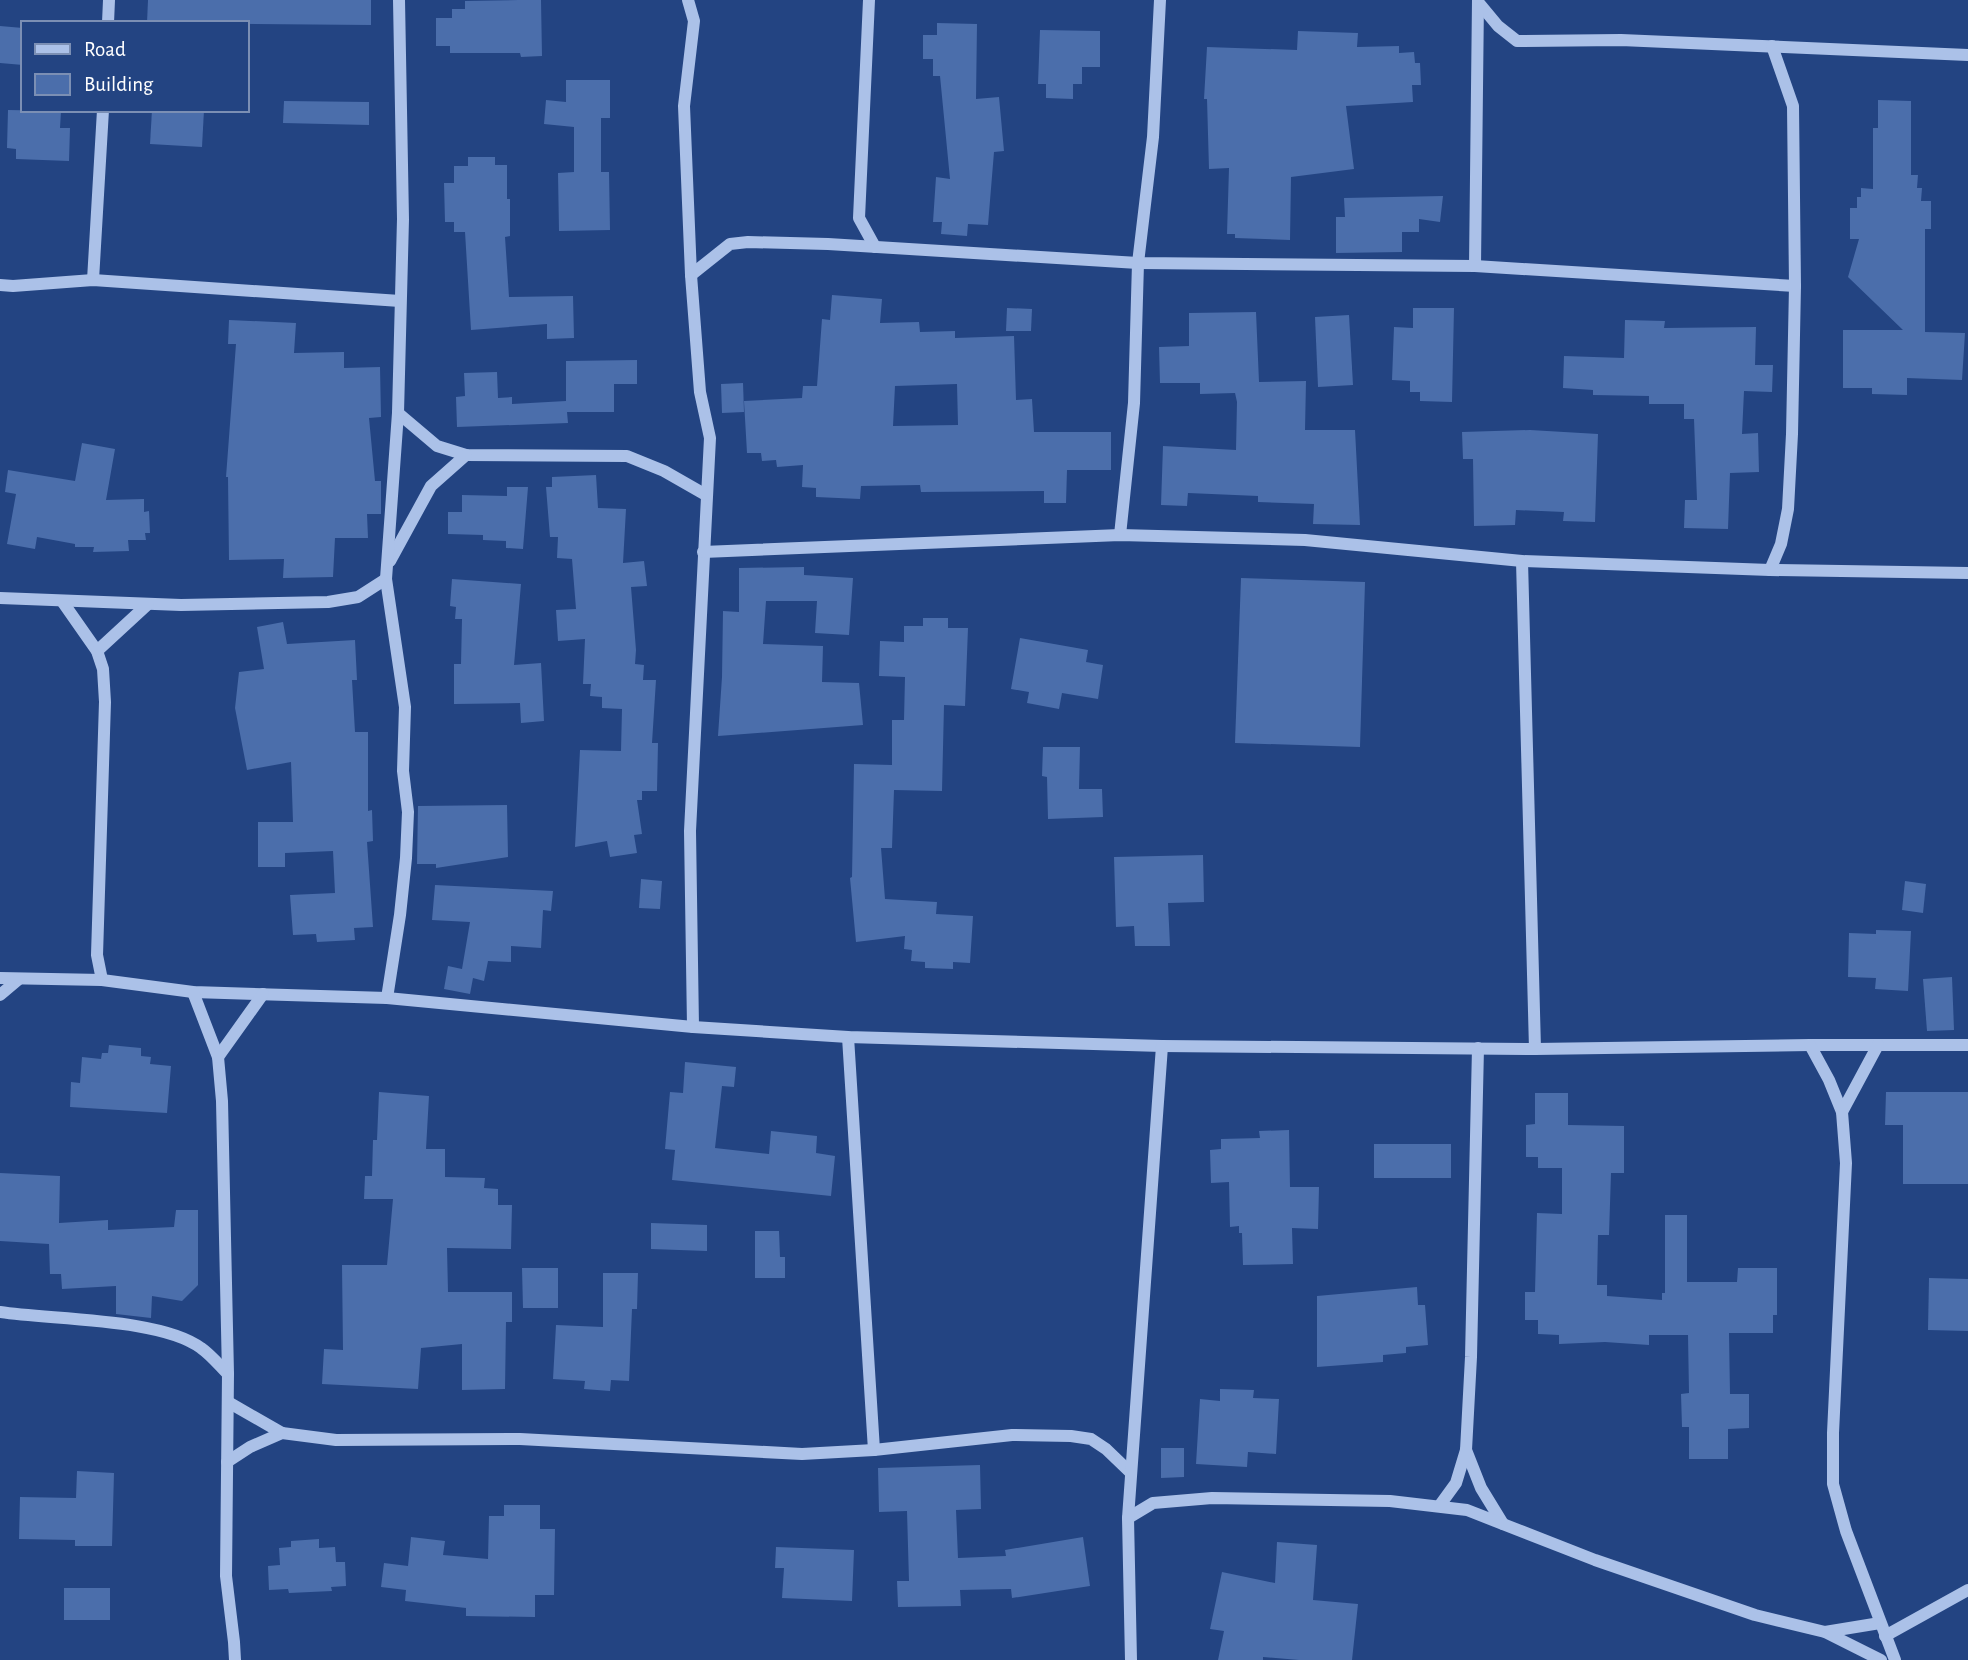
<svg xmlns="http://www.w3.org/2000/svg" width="1968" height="1660" font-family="'Alegreya Sans',sans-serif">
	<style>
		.building { fill: #4b6eab; fill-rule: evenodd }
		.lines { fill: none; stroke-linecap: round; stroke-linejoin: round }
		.minor { stroke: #abc1e8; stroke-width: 12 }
	</style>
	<rect width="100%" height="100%" fill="#234482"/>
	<g class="building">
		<polygon points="148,0 371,0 371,25 147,23"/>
		<polygon points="519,0 541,0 542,56 521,57 520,53 450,53 450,46 436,46 436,18 452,18 452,9 465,9 465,1"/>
		<polygon points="937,23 977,24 976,99 999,97 1004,151 994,152 988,225 968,224 967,236 941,234 942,222 933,222 936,177 950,179 940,76 933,76 933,59 923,59 923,35 937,35"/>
		<polygon points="0,26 23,28 23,65 0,63"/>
		<polygon points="1040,30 1100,31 1100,67 1082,67 1082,84 1073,84 1073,99 1046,98 1046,84 1038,84"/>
		<polygon points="1298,31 1358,33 1357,47 1399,46 1399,53 1414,52 1415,63 1420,63 1421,85 1412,85 1413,102 1346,106 1354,169 1291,177 1290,240 1235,238 1235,234 1227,234 1229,168 1209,169 1207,99 1204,99 1207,47 1297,50"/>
		<polygon points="566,80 610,80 610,118 601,118 601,172 609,172 610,230 559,231 558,173 574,172 574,127 544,124 546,100 566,102"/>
		<polygon points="1878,100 1911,101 1911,175 1918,175 1917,188 1922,188 1921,201 1931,201 1931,229 1925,229 1925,332 1965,333 1962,380 1907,378 1907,395 1872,394 1872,388 1843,388 1843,330 1903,330 1848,277 1859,239 1850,239 1850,208 1857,208 1857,197 1861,197 1861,188 1873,189 1873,128 1878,128"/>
		<polygon points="284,101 369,102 369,125 283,123"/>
		<polygon points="8,110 61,111 60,128 70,128 69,161 16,159 16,149 7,148"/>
		<polygon points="152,110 204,110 202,147 150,144"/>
		<polygon points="468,157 495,157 495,165 507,165 507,199 510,199 510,236 505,237 509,297 573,296 574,338 547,339 547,324 471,330 465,232 454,232 454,222 445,222 444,183 454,183 454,166 468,166"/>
		<polygon points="1443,196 1440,222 1419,219 1419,232 1402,232 1402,252 1336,253 1336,217 1345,217 1344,198"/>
		<path d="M832 295 882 299 880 323 919 322 920 332 955 331V338L1014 336 1016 400 1032 399 1034 432H1111V470H1067L1066 503H1044V491L921 492 920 485 861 486 860 499 816 497V488L802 487 803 465 777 467 776 460 762 461 761 453H747L744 401 802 398 803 386H817L822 319 830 320ZM957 384 958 425 893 426 895 386Z"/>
		<polygon points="1007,308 1032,309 1031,331 1006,331"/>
		<polygon points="1413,308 1454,308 1452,402 1420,401 1420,392 1410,392 1410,381 1392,380 1394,327 1413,328"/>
		<polygon points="1256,312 1259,382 1306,381 1305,430 1355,430 1360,525 1313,524 1314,504 1258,502 1258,496 1188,493 1187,506 1161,505 1163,446 1236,450 1237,402 1235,393 1200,394 1200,383 1160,383 1159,347 1189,346 1189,313"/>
		<polygon points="1349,315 1353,385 1318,387 1315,317"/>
		<polygon points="229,320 296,323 294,353 344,352 344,368 380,367 381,417 369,418 375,481 381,481 381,514 367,514 368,538 335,538 333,577 283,578 284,559 229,560 228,477 226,477 236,344 228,344"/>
		<polygon points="1625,320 1665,321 1664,328 1756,327 1755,365 1773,365 1772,392 1744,391 1742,434 1758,433 1759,472 1730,473 1728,529 1684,528 1685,500 1697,500 1694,419 1684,419 1684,404 1649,404 1649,396 1593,395 1593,390 1563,388 1564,356 1624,358"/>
		<polygon points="637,360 637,384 614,384 614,412 567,412 568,423 457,427 456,397 465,396 464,373 497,372 498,398 512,397 512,404 566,401 566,361"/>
		<polygon points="743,383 744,412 722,413 721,384"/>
		<polygon points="1530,430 1598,434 1595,522 1563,521 1564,512 1516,510 1515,525 1474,526 1473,459 1463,459 1462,432"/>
		<polygon points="82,443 115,449 106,500 144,499 144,512 149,511 150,533 145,533 146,540 128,540 129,551 93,552 94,547 75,547 75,544 37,537 35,549 7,544 16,494 5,492 8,470 75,481"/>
		<polygon points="596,475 598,508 626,509 623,563 644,561 647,586 631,587 636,650 635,664 644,665 643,680 656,680 652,743 658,743 657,791 642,791 642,800 637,800 642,834 634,835 637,853 610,857 607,841 575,847 580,750 621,751 622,709 602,708 602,697 590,696 591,684 583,684 585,639 558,641 556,610 576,609 572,559 557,558 558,537 550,537 546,487 552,487 552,477"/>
		<polygon points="507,487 528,487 523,549 506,548 506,541 483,540 483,535 448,534 448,512 462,512 462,495 507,496"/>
		<polygon points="804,567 804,575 853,578 849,635 815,633 817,601 766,601 763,644 823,646 822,682 859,683 863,725 718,736 722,677 723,611 739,612 739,568"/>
		<polygon points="1241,578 1365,582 1360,747 1235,743"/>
		<polygon points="452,579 521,584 514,665 541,663 544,721 521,723 520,703 454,704 454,664 461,664 462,619 455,619 456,607 450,606"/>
		<polygon points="923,618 948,618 948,628 968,628 965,706 944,705 942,791 894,790 892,848 881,848 885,899 937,902 936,914 973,916 970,963 953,962 953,969 925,968 925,962 911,961 912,950 904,949 905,936 856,942 850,878 852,877 854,764 892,765 892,720 904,720 905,677 879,676 880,641 904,642 904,626 923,626"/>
		<polygon points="283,622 287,644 355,640 357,680 352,680 355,732 368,732 368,811 372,810 373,841 367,842 373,927 354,928 355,940 317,942 316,934 293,935 290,895 335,893 333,851 285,853 285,867 258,867 258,822 293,822 291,762 247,770 235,708 239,672 264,669 257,627"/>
		<polygon points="1020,638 1088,650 1086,662 1103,665 1098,699 1062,693 1059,709 1027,703 1029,692 1011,689"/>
		<polygon points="1043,747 1080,747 1079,789 1102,789 1103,817 1048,819 1047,777 1042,776"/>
		<polygon points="507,805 508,857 436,868 436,864 417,864 418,806"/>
		<polygon points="1203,855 1204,902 1168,903 1170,946 1135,946 1134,926 1116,927 1114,857"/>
		<polygon points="641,879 662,881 660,909 639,908"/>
		<polygon points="1905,881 1926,884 1923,913 1902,910"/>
		<polygon points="435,885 553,891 551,911 543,910 541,948 511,946 511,962 488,961 484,981 473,978 470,994 444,989 448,966 462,969 470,922 432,920"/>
		<polygon points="1876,930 1911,931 1908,991 1875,989 1876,978 1848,977 1849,933 1876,934"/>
		<polygon points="1952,977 1954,1030 1927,1031 1923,979"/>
		<polygon points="109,1045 141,1048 141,1056 151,1057 150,1064 171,1066 167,1113 70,1107 71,1082 80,1083 82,1057 101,1059 102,1053 108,1053"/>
		<polygon points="685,1062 736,1067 734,1087 722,1086 715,1148 769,1154 771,1131 817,1136 816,1153 835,1156 831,1196 672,1180 675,1150 665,1149 670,1092 683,1093"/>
		<polygon points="379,1092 429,1096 426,1149 445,1149 445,1177 485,1178 484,1188 498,1189 498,1205 512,1205 511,1249 447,1248 448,1292 512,1292 512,1322 506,1322 505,1389 462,1390 462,1344 421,1348 418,1389 322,1384 324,1349 343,1350 342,1265 387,1265 393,1199 364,1199 365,1176 372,1176 373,1140 377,1140"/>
		<polygon points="1886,1092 1968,1092 1968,1184 1903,1184 1903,1125 1885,1125"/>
		<polygon points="1535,1093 1568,1093 1568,1125 1624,1126 1624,1173 1611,1173 1609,1235 1598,1235 1597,1285 1607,1285 1607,1296 1662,1300 1662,1293 1665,1293 1665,1215 1687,1215 1687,1282 1737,1282 1738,1268 1777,1268 1777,1315 1773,1315 1773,1333 1729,1333 1730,1394 1749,1394 1749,1428 1728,1429 1728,1459 1689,1459 1689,1427 1682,1427 1681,1394 1689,1393 1688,1335 1649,1335 1649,1345 1605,1342 1559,1344 1559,1335 1538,1334 1538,1320 1525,1320 1525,1292 1535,1292 1537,1213 1562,1214 1562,1168 1538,1168 1538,1157 1526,1157 1526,1125 1535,1124"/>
		<polygon points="1289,1130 1290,1187 1319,1187 1318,1229 1292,1228 1293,1264 1243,1265 1242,1233 1239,1233 1239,1226 1230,1227 1229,1182 1211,1183 1210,1150 1221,1149 1221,1139 1260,1138 1259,1131"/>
		<rect x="1374" y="1144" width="77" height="34"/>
		<polygon points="0,1173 60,1176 59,1223 108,1220 108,1230 174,1227 176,1210 198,1210 198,1285 182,1301 152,1296 151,1318 116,1314 116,1286 62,1289 61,1274 50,1274 49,1244 0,1241"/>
		<polygon points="651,1223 707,1225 707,1251 651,1249"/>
		<polygon points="755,1231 779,1231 780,1257 785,1257 785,1278 755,1278"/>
		<polygon points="522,1268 558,1268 558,1308 523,1308"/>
		<polygon points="603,1273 638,1273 637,1309 632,1309 629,1381 611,1380 610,1391 584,1389 585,1381 553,1379 556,1325 603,1327"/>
		<polygon points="1929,1278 1968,1279 1968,1331 1928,1330"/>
		<polygon points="1417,1287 1418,1305 1425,1305 1428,1345 1406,1347 1406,1353 1383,1355 1383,1362 1317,1367 1317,1296"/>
		<polygon points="1220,1389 1254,1390 1253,1398 1279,1399 1276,1454 1248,1452 1247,1467 1196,1464 1200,1399 1220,1401"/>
		<polygon points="1161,1448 1184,1448 1184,1477 1161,1478"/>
		<polygon points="980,1465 981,1509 956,1510 958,1558 1006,1556 1005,1550 1083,1537 1090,1586 1012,1598 1011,1589 960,1590 961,1606 898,1607 897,1581 909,1581 907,1511 879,1512 878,1468"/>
		<polygon points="77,1471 114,1473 112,1546 75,1546 75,1540 19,1539 20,1497 76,1498"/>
		<polygon points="504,1505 540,1505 540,1529 555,1529 554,1595 535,1595 535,1617 466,1616 466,1608 405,1601 406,1590 381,1587 384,1563 408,1566 411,1537 445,1541 443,1555 488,1559 489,1516 504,1516"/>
		<polygon points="319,1539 319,1548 335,1547 336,1562 345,1562 346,1586 331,1587 332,1591 289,1593 288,1589 269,1590 268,1566 280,1565 279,1548 291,1547 291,1541"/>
		<polygon points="1277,1542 1317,1545 1313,1600 1358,1604 1352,1660 1299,1660 1263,1657 1263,1660 1218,1660 1224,1631 1210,1629 1222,1572 1275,1583"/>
		<polygon points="776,1547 854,1550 852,1601 782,1598 784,1568 775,1568"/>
		<rect x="64" y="1588" width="46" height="32"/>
	</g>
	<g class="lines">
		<g class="minor">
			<polyline points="688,0 694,21 684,106 691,275 700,392 710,438 690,831 693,1027"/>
			<polyline points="869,0 859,218 875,247"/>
			<polyline points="1478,2 1498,26 1517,41 1621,40 1968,55"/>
			<polyline points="108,23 109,0"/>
			<polyline points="1475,266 1478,0"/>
			<polyline points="691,275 730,244 748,242 828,244 1138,263 1475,266 1795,286"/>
			<polyline points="93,280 103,110"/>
			<polyline points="0,285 13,286 93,280 400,301"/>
			<polyline points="398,413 437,446 466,455 627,456 664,471 706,495"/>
			<polyline points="1120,535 1134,403 1138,263 1153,137 1160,0"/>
			<polyline points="703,552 1120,535 1305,540 1522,561 1770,570 1968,573"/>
			<polyline points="390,561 431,486 466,455"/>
			<polyline points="1522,561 1535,1049"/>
			<polyline points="1770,570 1781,544 1788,509 1792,434 1795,286 1793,106 1772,46"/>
			<polyline points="0,598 181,605 328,602 358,597 386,579"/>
			<polyline points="62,601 97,651 103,669 105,702 97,955 102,980"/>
			<polyline points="97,651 148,604"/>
			<polyline points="0,978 102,980 193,992 387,998 693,1027 848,1037 1162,1046 1535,1049 1810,1045 1968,1045"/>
			<polyline points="193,992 218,1057 222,1101 228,1374 226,1576 234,1642 235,1660"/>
			<polyline points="0,995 19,979"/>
			<polyline points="387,998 400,915 406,858 408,812 403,771 405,707 386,579 398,413 403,219 399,0"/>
			<polyline points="848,1037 874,1450"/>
			<polyline points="1810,1045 1829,1080 1842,1112 1846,1163 1833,1433 1833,1484 1846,1531 1895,1660"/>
			<polyline points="218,1057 263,994"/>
			<polyline points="1842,1112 1878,1045"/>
			<path d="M0 1312C52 1320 161 1318 201 1348 211 1355 219 1365 228 1374"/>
			<polyline points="228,1402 282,1433"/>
			<polyline points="1466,1450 1481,1488 1503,1524"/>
			<polyline points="227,1462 250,1447 282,1433 336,1440 520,1439 802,1454 874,1450 1012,1435 1071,1436 1091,1439 1106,1449 1131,1473"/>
			<polyline points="1440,1505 1456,1483 1466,1450 1471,1357 1478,1048"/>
			<polyline points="1128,1518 1153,1503 1212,1498 1390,1501 1467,1510 1595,1560 1755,1615 1825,1632 1881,1660"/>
			<polyline points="1825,1632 1880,1623"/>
			<polyline points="1885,1636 1968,1590"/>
			<polyline points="1131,1660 1128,1518 1162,1046"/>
		</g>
	</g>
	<rect x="21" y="21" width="228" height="91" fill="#234482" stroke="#7b8fb4" stroke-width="2"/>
	<rect x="35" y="44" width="35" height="10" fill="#abc1e8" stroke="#7b8fb4" stroke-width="2"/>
	<text x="84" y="56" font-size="21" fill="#ffffff">Road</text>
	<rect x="35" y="74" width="35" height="21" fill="#4b6eab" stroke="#7b8fb4" stroke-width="2"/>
	<text x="84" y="91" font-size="21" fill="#ffffff">Building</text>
</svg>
